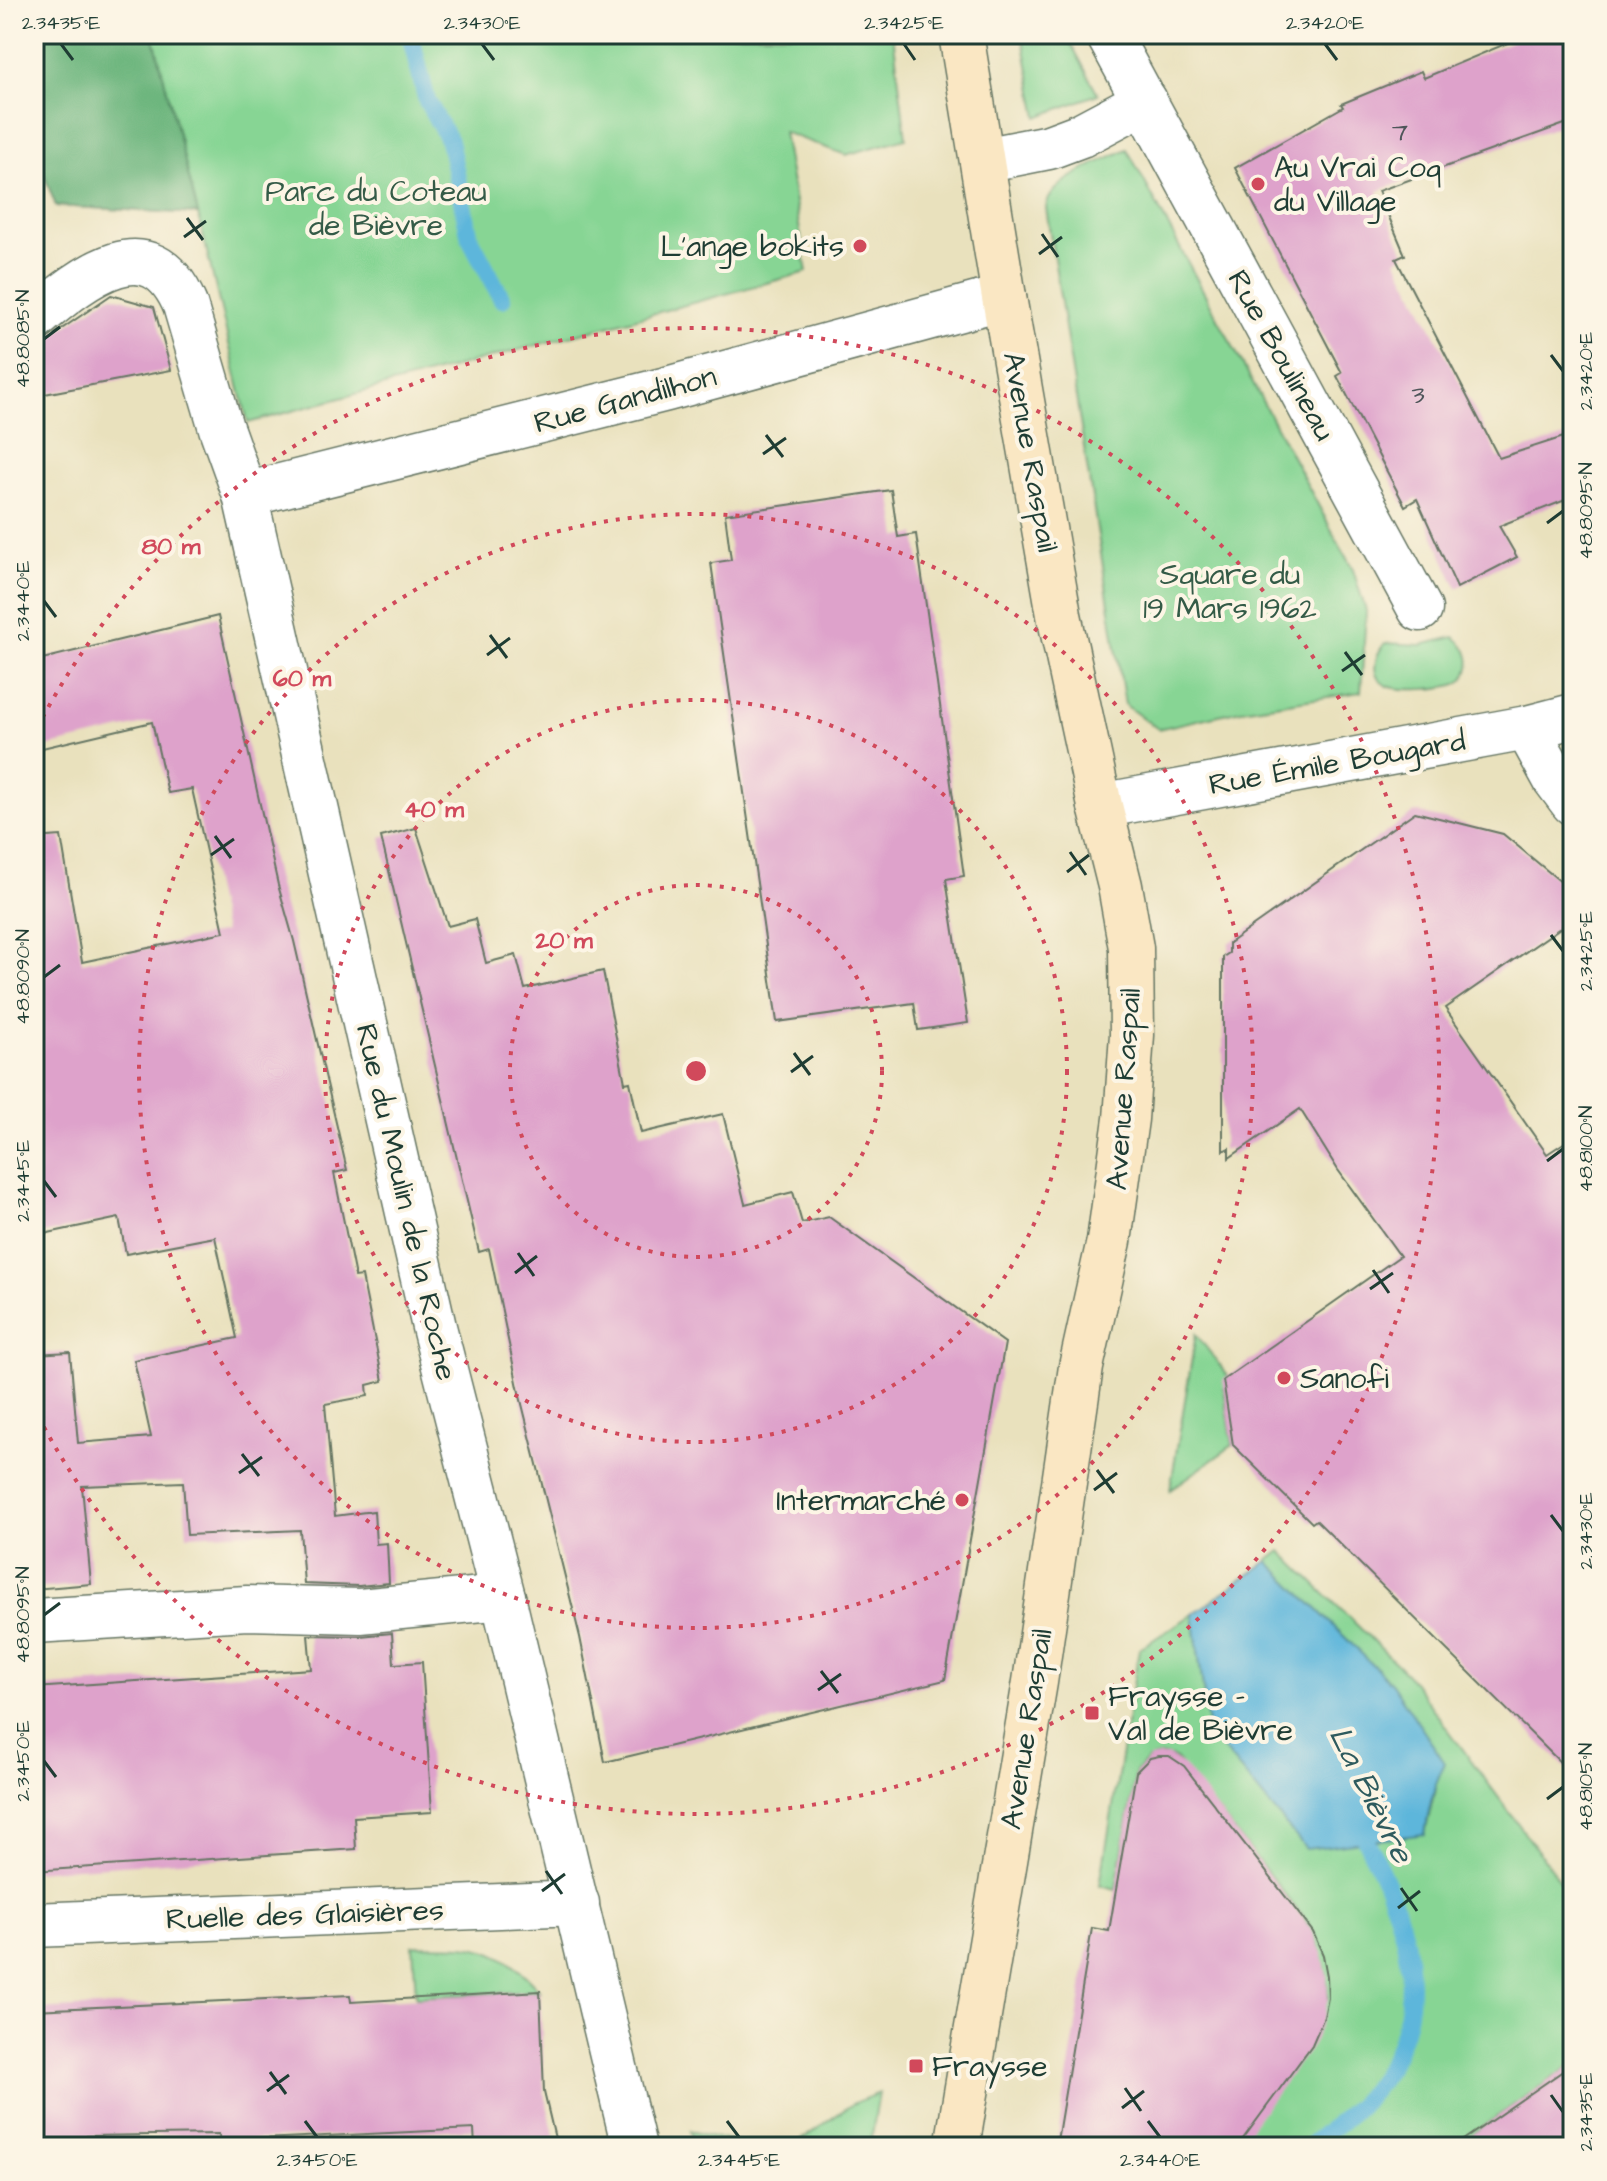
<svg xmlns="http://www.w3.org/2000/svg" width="1607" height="2181" font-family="'Architects Daughter',sans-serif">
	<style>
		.green { fill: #87d594; stroke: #538964; stroke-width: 2 }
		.forest { fill: #6db67e; stroke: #467a59; stroke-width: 2 }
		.water { fill: #5db6db; stroke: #3e7a88; stroke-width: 2 }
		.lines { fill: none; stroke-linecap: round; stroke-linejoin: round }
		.stream { stroke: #5db6db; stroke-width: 18 }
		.building { fill: #dea2cb }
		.minor-casing { stroke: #667664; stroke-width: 47 }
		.secondary-casing { stroke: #667664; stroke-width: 47 }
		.minor { stroke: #fff; stroke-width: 44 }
		.secondary { stroke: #fae7c3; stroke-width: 44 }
		.ticks { fill: none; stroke: #1f3d34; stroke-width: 3 }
		.ring { fill: none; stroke: #d1495b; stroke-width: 4; stroke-dasharray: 4 8 }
		.poi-dot { fill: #d1495b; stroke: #fcf5e5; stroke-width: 3 }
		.labels { text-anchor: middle; stroke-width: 8; stroke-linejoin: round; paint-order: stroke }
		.number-label { font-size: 26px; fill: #4f565a }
		.poi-label { font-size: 30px; fill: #1f3d34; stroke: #fcf5e5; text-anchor: start }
		.park-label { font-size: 30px; fill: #345b47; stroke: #fcf5e5 }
		.street-label { font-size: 30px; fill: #1f3d34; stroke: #fcf5e5 }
		.water-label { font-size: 32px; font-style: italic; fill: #2e5b5e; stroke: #fcf5e5 }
		.centre { fill: #d1495b; stroke: #fcf5e5; stroke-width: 4 }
		.ring-label { font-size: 24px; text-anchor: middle; font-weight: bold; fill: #d1495b; stroke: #fcf5e5; stroke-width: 8; stroke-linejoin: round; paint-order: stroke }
		.neatline { fill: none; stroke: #1f3d34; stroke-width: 3 }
		.ticks-label { font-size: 20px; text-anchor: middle; fill: #1f3d34 }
	</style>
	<rect width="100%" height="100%" fill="#fcf5e5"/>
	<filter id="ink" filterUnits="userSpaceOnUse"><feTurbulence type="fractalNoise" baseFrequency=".0125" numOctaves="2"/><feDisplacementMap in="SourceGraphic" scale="16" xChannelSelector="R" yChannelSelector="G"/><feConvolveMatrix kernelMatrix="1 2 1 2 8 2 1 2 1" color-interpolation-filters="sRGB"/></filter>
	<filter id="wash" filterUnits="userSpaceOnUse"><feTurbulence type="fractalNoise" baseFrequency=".006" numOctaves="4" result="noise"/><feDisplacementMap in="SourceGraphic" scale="32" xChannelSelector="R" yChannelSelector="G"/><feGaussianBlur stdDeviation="1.8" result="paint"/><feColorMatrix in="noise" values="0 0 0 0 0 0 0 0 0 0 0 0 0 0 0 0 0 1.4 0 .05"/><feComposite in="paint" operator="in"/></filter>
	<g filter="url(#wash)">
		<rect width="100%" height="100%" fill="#e9e1bd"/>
		<g class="green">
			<polygon points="34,34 893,34 906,138 846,155 783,132 807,272 248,423 198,214 56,206 34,148"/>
			<polygon points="1022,34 1066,34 1098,94 1038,117"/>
			<path d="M1127 149 1353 570 1366 611 1361 692 1241 710 1158 729 1125 705 1046 208C1049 180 1104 161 1127 149Z"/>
			<path d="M1454 637C1462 642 1467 648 1469 657 1471 666 1467 680 1457 684 1444 689 1400 692 1388 686 1369 678 1374 656 1385 643L1421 645Z"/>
			<polygon points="1196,1334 1230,1379 1235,1381 1224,1389 1233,1445 1170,1490"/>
			<path d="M1281 1551 1407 1674 1573 1898V2064L1453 2147H1237L1328 1998C1327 1968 1321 1943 1304 1918L1176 1759C1160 1752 1146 1758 1136 1772L1116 1889 1100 1885 1139 1649 1193 1614 1209 1732 1425 1834 1437 1780 1392 1684 1268 1561Z"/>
			<path d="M413 1945C475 1946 496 1941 540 1991L416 1997Z"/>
			<polygon points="879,2093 870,2147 791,2147 854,2103"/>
			<polygon points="690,2131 752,2147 694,2147"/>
		</g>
		<polygon class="forest" points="34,34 153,34 198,214 56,206 34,148"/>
		<path class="water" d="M1268 1561 1392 1684 1445 1763C1433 1786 1429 1808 1425 1834L1306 1849 1209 1732 1193 1614Z"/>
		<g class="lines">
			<g class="stream">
				<polyline points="410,34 427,101 449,141 470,238 502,299"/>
				<path d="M1309 2147C1327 2131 1349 2117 1365 2099 1444 2010 1405 1911 1355 1820"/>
			</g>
		</g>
		<g id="blocks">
			<g class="building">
				<polygon points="1529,34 1573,34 1573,121 1378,191 1405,255 1396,259 1499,458 1573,434 1573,497 1499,526 1517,557 1457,588 1417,499 1405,506 1337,376 1342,373 1235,168 1343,107 1341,104 1421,71 1424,78"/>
				<polygon points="111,295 154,307 171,370 34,396 34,348"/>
				<polygon points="891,490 898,537 916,534 964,876 946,879 968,1023 918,1030 914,1003 777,1022 711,563 731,560 725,514"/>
				<polygon points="218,616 278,885 294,941 347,1170 334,1173 355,1277 362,1276 383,1381 367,1385 368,1396 325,1404 335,1516 374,1511 376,1544 387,1543 389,1583 359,1586 304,1584 300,1530 187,1535 183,1482 82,1486 91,1584 34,1589 34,1354 70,1352 78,1443 151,1437 134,1360 237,1338 215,1237 126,1254 119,1218 34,1236 34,838 61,836 82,962 224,932 192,789 168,793 152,722 34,750 34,661"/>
				<polygon points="1415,812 1503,834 1573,892 1573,919 1445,1008 1547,1154 1573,1137 1573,1775 1316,1520 1312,1523 1233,1445 1223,1380 1400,1256 1338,1170 1300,1109 1229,1158 1229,1148 1223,1151 1223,957 1229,953 1229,943"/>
				<polygon points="416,828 448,926 475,919 486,963 516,955 525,989 603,971 625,1083 630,1082 641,1133 723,1114 745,1204 793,1192 802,1223 829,1217 1005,1343 945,1680 605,1762 580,1637 519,1392 489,1249 479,1252 381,837"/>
				<polygon points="392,1633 394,1664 422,1662 432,1812 354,1817 356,1849 34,1871 34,1688 311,1669 308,1635 360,1636"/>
				<polygon points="1159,1756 1169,1756 1184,1766 1313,1932 1323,1955 1327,1976 1328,1998 1324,2017 1312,2045 1237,2147 1056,2147 1092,1928 1109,1931 1136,1772 1150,1758"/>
				<polygon points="540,1991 544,2092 557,2147 475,2147 474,2129 220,2141 219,2134 87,2136 88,2147 34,2147 34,2010 350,1995 351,2002"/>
				<polygon points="1573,2064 1573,2147 1453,2147"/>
			</g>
		</g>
	</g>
	<g filter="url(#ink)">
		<use href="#blocks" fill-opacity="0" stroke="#667664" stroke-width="2"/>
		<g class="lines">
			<defs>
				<g id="minor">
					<polyline points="1108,34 1420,609"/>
					<polyline points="983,160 1049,147 1081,135 1145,101"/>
					<path d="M34 319C80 281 149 220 185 305L221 428 245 495 434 1327 503 1597 634 2147"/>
					<polyline points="245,495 667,389 1004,297"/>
					<polyline points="1527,728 1555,779 1573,803"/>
					<polyline points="1100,806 1527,728 1573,716"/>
					<polyline points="34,1621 247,1608 360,1611 503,1597"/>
					<polyline points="34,1925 577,1903"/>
				</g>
				<polyline id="secondary" points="957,2147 1035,1682 1081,1367 1109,1241 1126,1119 1132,1035 1131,948 1120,886 1100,806 1059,615 1004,297 961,34"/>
			</defs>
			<use href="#minor" class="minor-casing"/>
			<use href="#secondary" class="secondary-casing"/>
			<use href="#minor" class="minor"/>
			<use href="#secondary" class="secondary"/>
		</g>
	</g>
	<path class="ticks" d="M61 44 73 60M482 44 494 60M904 44 915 60M1325 44 1337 60M187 218 203 240M1042 234 1058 257M184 237 206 221M1039 254 1062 237M44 339 60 327M1551 355 1563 371M766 435 783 457M763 454 786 438M1547 523 1563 511M44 601 56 617M490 635 507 658M1345 652 1362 675M487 655 510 638M1342 671 1365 655M215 836 231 858M1070 852 1086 875M211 855 234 839M1067 872 1089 855M1551 935 1563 951M44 977 60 965M794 1053 810 1075M791 1072 813 1056M1547 1161 1563 1149M44 1181 56 1197M518 1253 534 1276M1373 1270 1389 1293M515 1273 537 1256M1370 1289 1393 1273M242 1454 259 1476M1097 1470 1114 1493M239 1473 262 1457M1094 1490 1117 1473M1551 1515 1563 1531M44 1615 60 1603M821 1671 838 1693M818 1690 841 1674M44 1761 56 1777M1547 1799 1563 1787M546 1871 562 1894M1401 1888 1417 1911M542 1891 565 1874M1398 1908 1420 1891M270 2072 286 2094M1125 2088 1141 2111M267 2091 289 2075M1551 2095 1563 2112M1122 2108 1144 2091M305 2121 317 2137M727 2121 739 2137M1148 2121 1160 2137"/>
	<g class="ring">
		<circle cx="696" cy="1071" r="186"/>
		<circle cx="696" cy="1071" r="371"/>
		<circle cx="696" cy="1071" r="557"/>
		<path d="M37 728A743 743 0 1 1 37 1414"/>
	</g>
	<g class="poi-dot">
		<circle cx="1258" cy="184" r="8"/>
		<circle cx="860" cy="246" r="8"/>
		<circle cx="1284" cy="1378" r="8"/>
		<circle cx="962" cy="1500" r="8"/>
		<rect x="1084" y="1705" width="16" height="16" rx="4"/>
		<rect x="908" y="2058" width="16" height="16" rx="4"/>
	</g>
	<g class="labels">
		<g class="number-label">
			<text x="1400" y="140">7</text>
			<text x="1418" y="403">3</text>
		</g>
		<g class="poi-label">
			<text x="1274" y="177">Au Vrai Coq<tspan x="1274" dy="34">du Village</tspan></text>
			<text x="844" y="256" text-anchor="end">L'ange bokits</text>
			<text x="1300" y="1388">Sanofi</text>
			<text x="946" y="1510" text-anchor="end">Intermarché</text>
			<text x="1108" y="1706">Fraysse -<tspan x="1108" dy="34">Val de Bièvre</tspan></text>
			<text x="932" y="2076">Fraysse</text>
		</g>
		<g class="park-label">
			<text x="376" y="201">Parc du Coteau<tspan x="376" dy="34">de Bièvre</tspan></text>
			<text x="1230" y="584">Square du<tspan x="1230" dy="34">19 Mars 1962</tspan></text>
		</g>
		<g class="street-label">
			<text transform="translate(1282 355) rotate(61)" y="10">Rue Boulineau</text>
			<text transform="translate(625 399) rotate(-15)" y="10">Rue Gandilhon</text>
			<text transform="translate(1031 452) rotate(80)" y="10">Avenue Raspail</text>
			<text transform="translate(1337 762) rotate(-10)" y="10">Rue Émile Bougard</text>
			<text transform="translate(1123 1089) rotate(-86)" y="10">Avenue Raspail</text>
			<text transform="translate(407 1202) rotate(77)" y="10">Rue du Moulin de la Roche</text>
			<text transform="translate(1026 1729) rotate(-81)" y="10">Avenue Raspail</text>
			<text transform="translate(305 1914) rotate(-2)" y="10">Ruelle des Glaisières</text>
		</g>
		<g class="water-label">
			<text transform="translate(1372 1794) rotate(63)" y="11">La Bièvre</text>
		</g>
	</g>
	<circle cx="696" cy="1071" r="12" class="centre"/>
	<g class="ring-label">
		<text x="171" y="554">80 m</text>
		<text x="302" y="686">60 m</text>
		<text x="434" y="817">40 m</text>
		<text x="564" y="948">20 m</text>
	</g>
	<rect width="1607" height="2181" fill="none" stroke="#fcf5e5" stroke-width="88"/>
	<rect x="44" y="44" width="1519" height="2093" class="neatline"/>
	<g class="ticks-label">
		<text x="61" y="29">2.3435°E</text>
		<text x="482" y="29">2.3430°E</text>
		<text x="904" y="29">2.3425°E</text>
		<text x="1325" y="29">2.3420°E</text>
		<text transform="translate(22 339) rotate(-90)" y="7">48.8085°N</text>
		<text transform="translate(1585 371) rotate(-90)" y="7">2.3420°E</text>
		<text transform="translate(1585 511) rotate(-90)" y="7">48.8095°N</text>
		<text transform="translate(22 601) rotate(-90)" y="7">2.3440°E</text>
		<text transform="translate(1585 951) rotate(-90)" y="7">2.3425°E</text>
		<text transform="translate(22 977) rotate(-90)" y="7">48.8090°N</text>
		<text transform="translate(1585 1149) rotate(-90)" y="7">48.8100°N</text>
		<text transform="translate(22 1181) rotate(-90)" y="7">2.3445°E</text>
		<text transform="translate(1585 1531) rotate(-90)" y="7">2.3430°E</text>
		<text transform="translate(22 1615) rotate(-90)" y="7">48.8095°N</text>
		<text transform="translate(22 1761) rotate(-90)" y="7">2.3450°E</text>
		<text transform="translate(1585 1787) rotate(-90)" y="7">48.8105°N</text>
		<text transform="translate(1585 2112) rotate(-90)" y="7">2.3435°E</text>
		<text x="317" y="2166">2.3450°E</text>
		<text x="739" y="2166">2.3445°E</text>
		<text x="1160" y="2166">2.3440°E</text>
	</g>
</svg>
